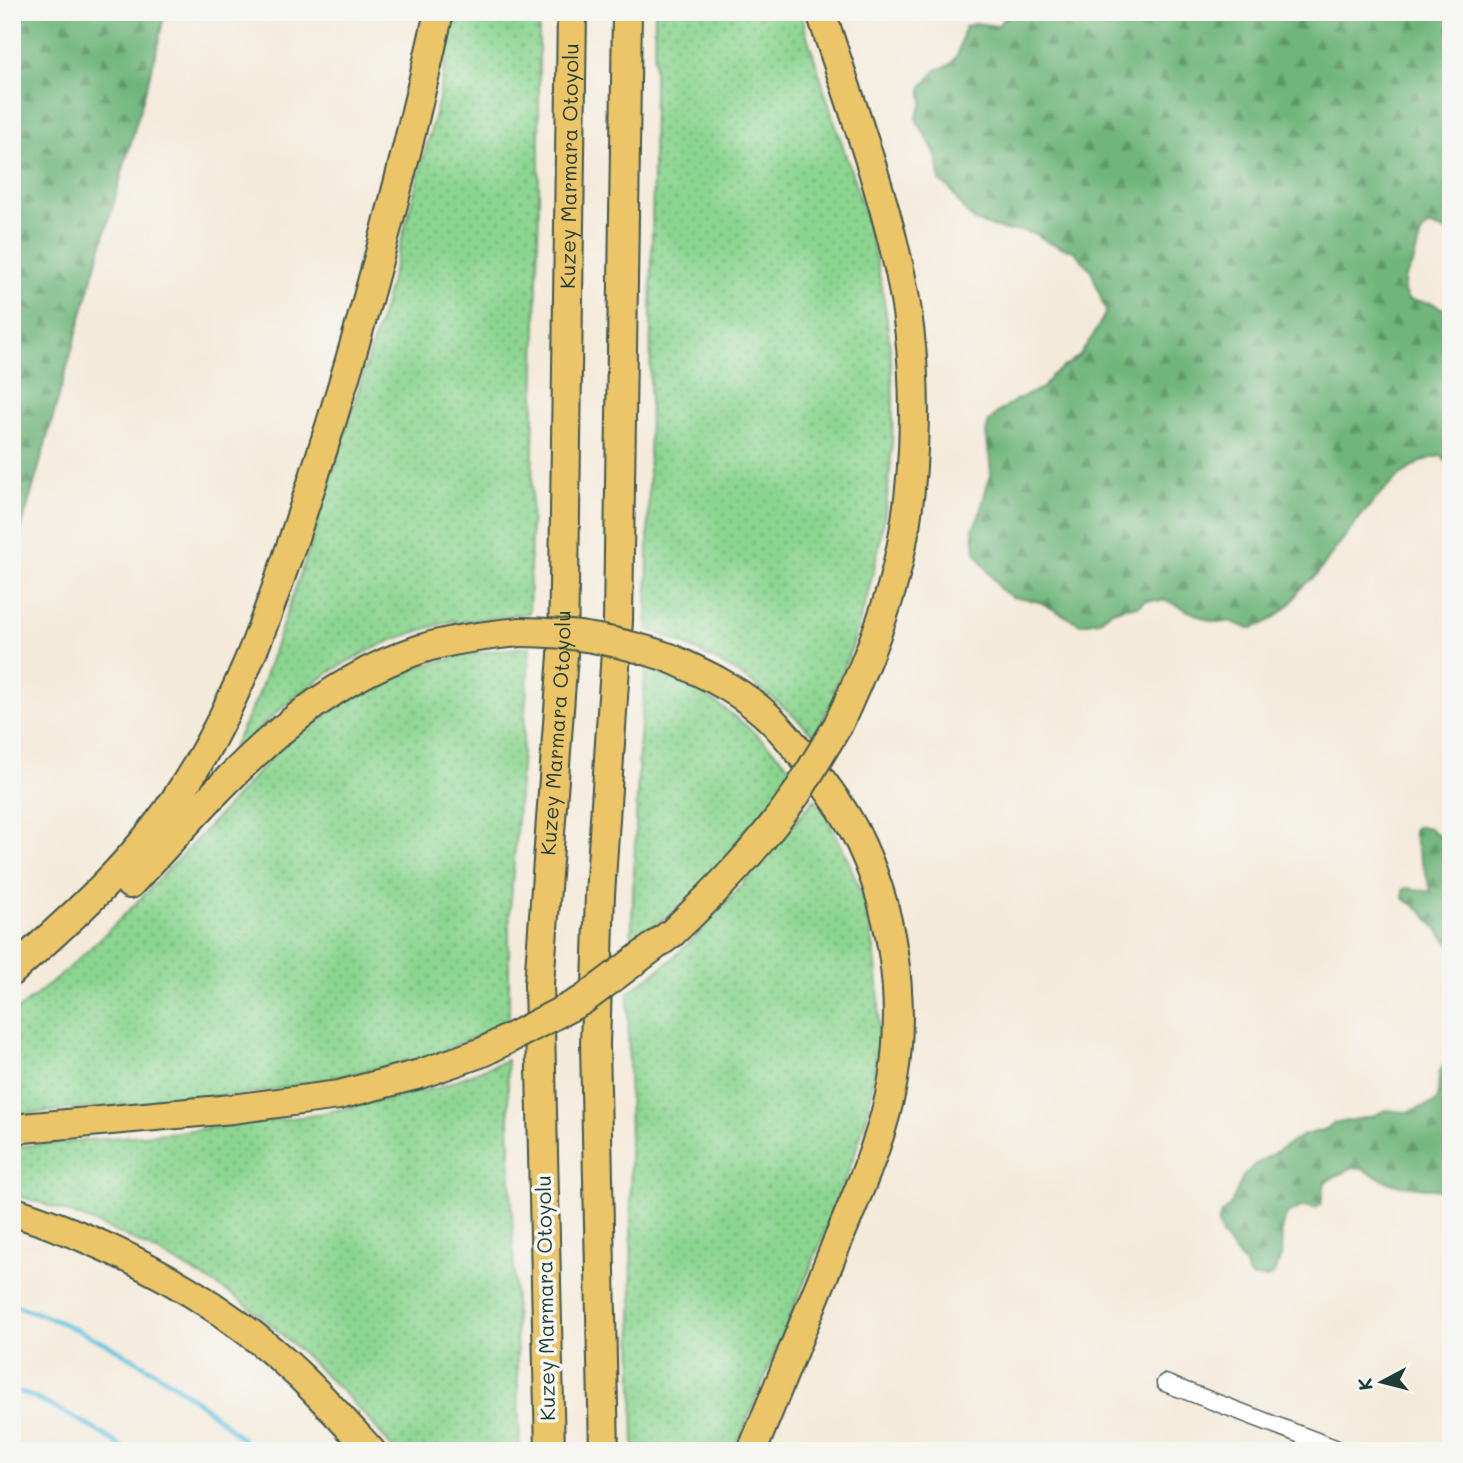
<svg xmlns="http://www.w3.org/2000/svg" width="1463" height="1463" font-family="Mali,sans-serif">
	<style>
		.grass { fill: url(#grass-dots); stroke: #558962; stroke-width: 2 }
		.forest { fill: url(#forest-firs); stroke: #487a58; stroke-width: 2 }
		.lines { fill: none; stroke-linecap: round; stroke-linejoin: round }
		.stream { stroke: #63c3e1; stroke-width: 5 }
		.street-casing { stroke: #3f574d; stroke-width: 19 }
		.highway-casing { stroke: #3f574d; stroke-width: 32 }
		.street { stroke: #fff; stroke-width: 16 }
		.highway { stroke: #edc569; stroke-width: 28 }
		.highway-bridge-casing { stroke: #3f574d; stroke-width: 32; stroke-linecap: butt }
		.highway-bridge { stroke: #edc569; stroke-width: 28 }
		.labels { text-anchor: middle; stroke-width: 7; stroke-linejoin: round; paint-order: stroke }
		.street-label { font-size: 21px; fill: #1f3d34; stroke: #f6f6f2 }
	</style>
	<defs>
		<pattern id="grass-dots" width="8" height="8" patternUnits="userSpaceOnUse" patternTransform="scale(1.75)"><rect width="8" height="8" fill="#8bd591"/><path d="M2 2h.1M6 6h.1" fill="none" stroke="#71ae77" stroke-width="1.8" stroke-linecap="round"/></pattern>
		<pattern id="forest-firs" width="22" height="20" patternUnits="userSpaceOnUse" patternTransform="scale(1.75)"><rect width="22" height="20" fill="#70b67b"/><path d="M5 1l3.5 6h-7zM16 11l3.5 6h-7z" fill="#5b9566"/></pattern>
	</defs>
	<rect width="100%" height="100%" fill="#f6f6f2"/>
	<filter id="ink" filterUnits="userSpaceOnUse"><feTurbulence type="fractalNoise" baseFrequency=".0143" numOctaves="2"/><feDisplacementMap in="SourceGraphic" scale="14" xChannelSelector="R" yChannelSelector="G"/><feConvolveMatrix kernelMatrix="1 2 1 2 8 2 1 2 1" color-interpolation-filters="sRGB"/></filter>
	<filter id="wash" filterUnits="userSpaceOnUse"><feTurbulence type="fractalNoise" baseFrequency=".00686" numOctaves="4" result="noise"/><feDisplacementMap in="SourceGraphic" scale="28" xChannelSelector="R" yChannelSelector="G"/><feGaussianBlur stdDeviation="1.57" result="paint"/><feColorMatrix in="noise" values="0 0 0 0 0 0 0 0 0 0 0 0 0 0 0 0 0 1.4 0 .05"/><feComposite in="paint" operator="in"/></filter>
	<g filter="url(#wash)">
		<rect width="100%" height="100%" fill="#f4eada"/>
		<g class="grass">
			<path d="M450 12H543V15H539V198L529 613 455 623V620C424 629 393 638 364 653 312 678 269 718 228 758L258 696 312 540 383 310 439 99 452 25 447 22Z"/>
			<path d="M655 12H802C803 29 811 47 816 63 829 109 846 154 860 199 901 333 904 461 867 596 858 629 849 661 833 691L837 692 815 736C765 685 713 654 647 629Z"/>
			<path d="M530 647 509 925V1020L480 1035 415 1063 410 1059 397 1064 262 1092 12 1115V1014C86 959 148 891 211 824 232 802 251 779 272 757 301 728 340 703 376 684 425 660 477 652 530 647Z"/>
			<path d="M646 667C666 676 687 685 706 696 739 717 767 743 794 771L756 828 710 881 631 945 639 750Z"/>
			<path d="M815 799C869 881 889 976 874 1073 872 1086 871 1101 867 1115 852 1166 832 1215 812 1264 786 1326 760 1388 735 1451H634L628 993 671 960 702 930Z"/>
			<path d="M507 1060 520 1451H394C373 1421 345 1394 319 1369 292 1344 264 1316 234 1296 165 1252 90 1216 12 1194V1147L177 1132 309 1116 437 1088Z"/>
		</g>
		<g class="forest">
			<polygon points="12,12 165,12 155,57 19,537 12,541"/>
			<path d="M1034 12H1451V233L1428 225 1421 234 1413 263 1404 279V292L1408 300 1432 303 1451 313V468L1442 456C1396 459 1343 540 1317 574 1312 580 1305 583 1301 588 1297 592 1296 598 1292 602 1283 612 1265 626 1252 628 1243 628 1239 624 1232 622 1225 620 1218 623 1211 621 1197 616 1185 609 1172 603 1165 599 1153 601 1145 600L1139 606 1124 607 1110 612 1099 621 1080 624 1040 602 1012 597 1000 589 975 552 973 528 979 517 991 471 986 432 989 422 997 413 1016 400 1043 388 1051 376 1079 356 1094 334 1106 312 1091 270 1074 251 1049 243 1038 235 1019 230 1006 231 975 221 962 208 951 190 940 181C939 150 928 143 916 118L923 102 921 88 936 70 950 65 958 53 965 27 976 23 997 26 1004 19 1011 16 1032 15Z"/>
			<path d="M1416 827H1427L1451 844V946L1422 911 1403 898V889L1409 888 1431 892C1426 870 1416 851 1413 830Z"/>
			<polygon points="1451,1054 1451,1191 1393,1184 1362,1169 1353,1167 1325,1182 1321,1204 1316,1208 1303,1206 1287,1214 1282,1226 1281,1257 1274,1273 1267,1278 1253,1278 1247,1273 1245,1265 1222,1235 1218,1224 1221,1214 1230,1206 1244,1175 1256,1164 1302,1136 1326,1129 1333,1124 1374,1116 1385,1110 1407,1112 1434,1103 1438,1098 1439,1073"/>
		</g>
		<g class="lines">
			<g class="stream">
				<path d="M12 1304C103 1335 186 1384 255 1451"/>
				<path d="M21 1392C58 1408 94 1426 127 1451"/>
			</g>
		</g>
	</g>
	<g filter="url(#ink)">
		<g class="lines">
			<defs>
				<polyline id="street" points="1165,1383 1343,1451"/>
				<g id="highway">
					<path d="M821 12C847 93 877 173 896 255 921 358 920 484 892 587 878 635 859 680 838 725"/>
					<path d="M670 658C700 672 732 686 758 708 778 724 795 746 811 767 827 787 843 809 855 832 893 907 906 998 893 1080 883 1139 857 1194 834 1250 807 1317 779 1384 752 1451"/>
					<path d="M130 884C216 793 298 689 421 649 452 639 488 635 521 632"/>
					<path d="M672 933C718 889 761 845 797 793"/>
					<path d="M12 971C71 919 131 865 175 800 241 702 277 591 313 480 363 326 404 170 439 12"/>
					<polyline points="12,1129 232,1109 339,1095 420,1074 483,1052"/>
					<path d="M12 1211C118 1245 221 1300 301 1377 326 1401 348 1426 371 1451"/>
					<path id="s1" d="M550 1451 539 984 563 655 572 12"/>
					<polyline points="604,1451 595,1044 600,895 618,621 627,12"/>
				</g>
			</defs>
			<use href="#street" class="street-casing"/>
			<use href="#highway" class="highway-casing"/>
			<use href="#street" class="street"/>
			<use href="#highway" class="highway"/>
			<defs>
				<g id="highway-bridge">
					<path d="M521 632C573 632 621 641 670 658"/>
					<polyline points="797,793 838,725"/>
					<polyline points="483,1052 583,1000 672,933"/>
				</g>
			</defs>
			<use href="#highway-bridge" class="highway-bridge-casing"/>
			<use href="#highway-bridge" class="highway-bridge"/>
		</g>
	</g>
	<g class="labels">
		<g class="street-label">
			<text dy="7" stroke="none"><textPath href="#s1" startOffset="1286">Kuzey Marmara Otoyolu</textPath></text>
			<text dy="7" stroke="none"><textPath href="#s1" startOffset="719">Kuzey Marmara Otoyolu</textPath></text>
			<text transform="translate(546 1298) rotate(-91)" y="7">Kuzey Marmara Otoyolu</text>
		</g>
	</g>
	<rect width="1463" height="1463" fill="none" stroke="#f6f6f2" stroke-width="42"/>
	<g transform="translate(1382 1382) rotate(263)" stroke="#f6f6f2" stroke-width="5" paint-order="stroke">
	<path d="M0-5L12 26L0 18L-12 26Z" fill="#1f3d34"/>
	<text y="-10" font-size="19" font-weight="bold" text-anchor="middle" fill="#1f3d34">K</text>
	</g>
</svg>
